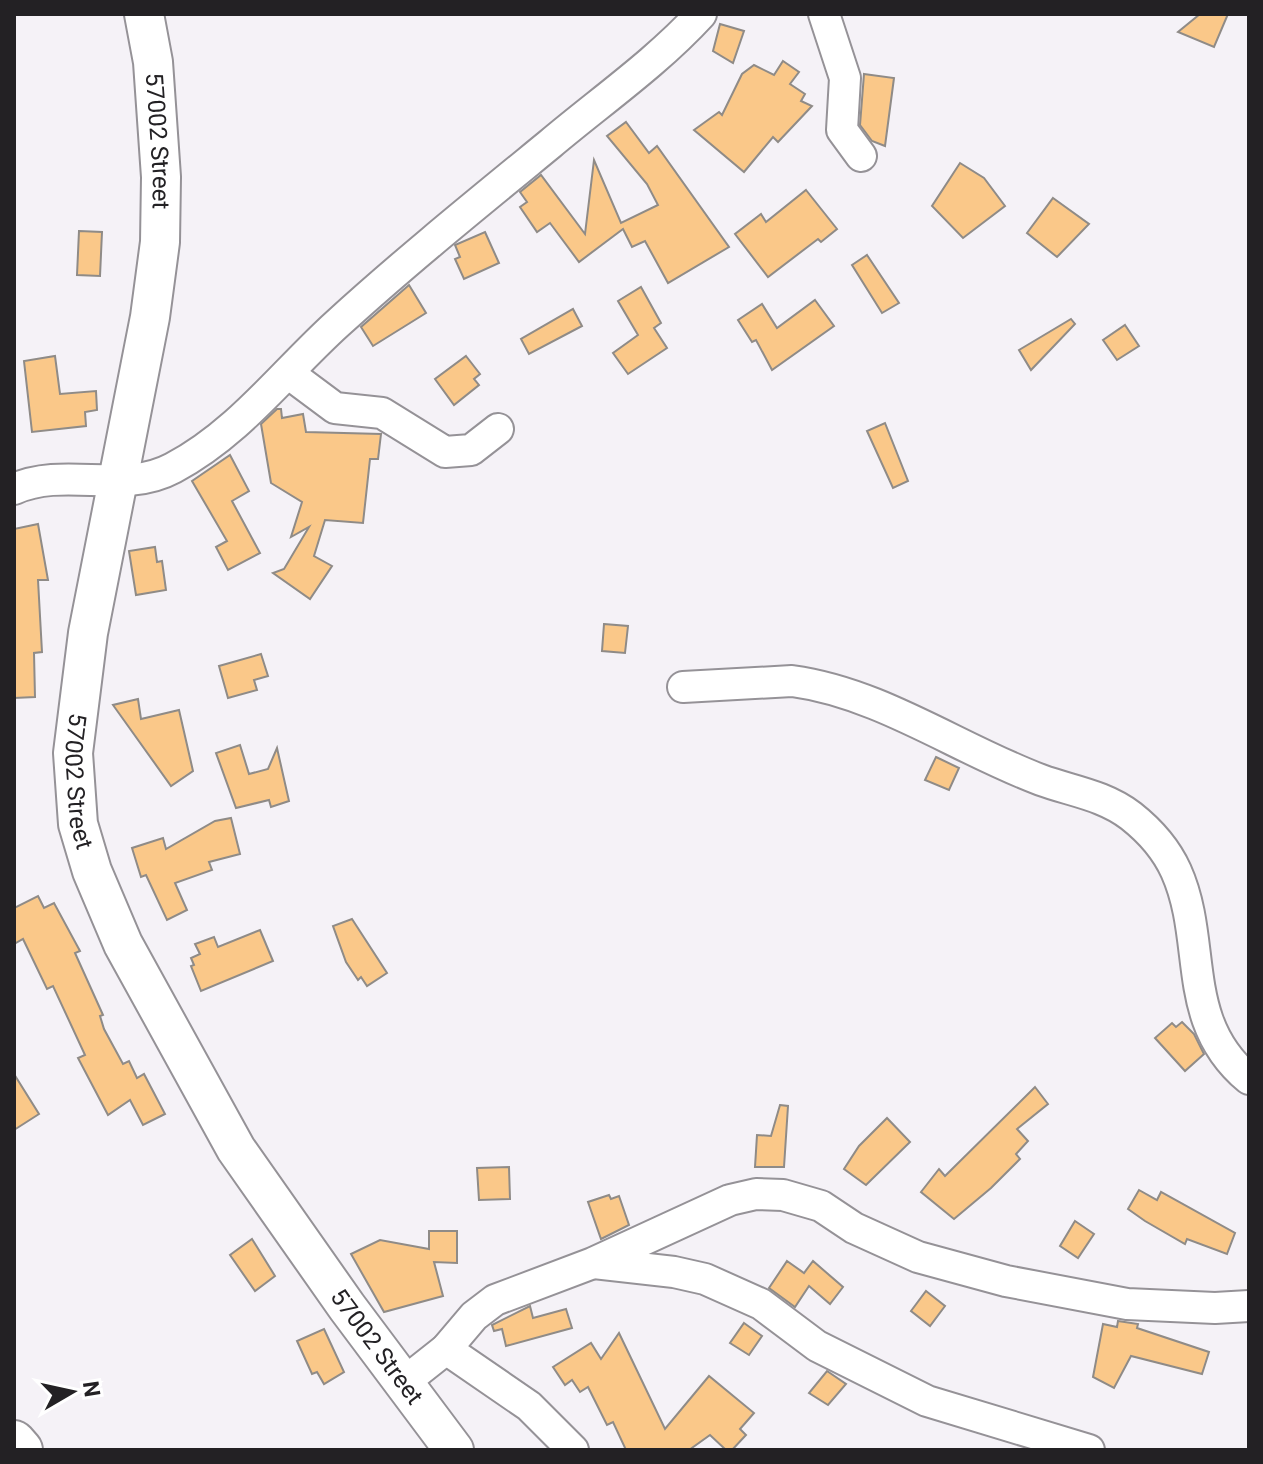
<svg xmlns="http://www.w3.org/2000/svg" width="1263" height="1464" font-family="Roboto,sans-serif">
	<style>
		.building { fill: #fac889; stroke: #8f8b87; stroke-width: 2 }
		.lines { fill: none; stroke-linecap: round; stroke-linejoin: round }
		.minor-casing { stroke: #959297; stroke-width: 34 }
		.tertiary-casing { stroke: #959297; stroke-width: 42 }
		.secondary-casing { stroke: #959297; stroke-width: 46 }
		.minor { stroke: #fff; stroke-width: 30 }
		.tertiary { stroke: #fff; stroke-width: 38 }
		.secondary { stroke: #fff; stroke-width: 42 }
		.labels { text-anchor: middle; stroke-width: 6; stroke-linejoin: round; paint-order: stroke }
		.street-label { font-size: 24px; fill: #232124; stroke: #fff }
	</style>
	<rect width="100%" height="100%" fill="#f5f2f7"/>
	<g class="building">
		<polygon points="1200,14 1228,14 1214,47 1178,32"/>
		<polygon points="720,24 744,31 733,63 713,51"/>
		<polygon points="783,61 799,72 790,84 805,94 801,101 812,106 778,142 773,137 744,172 694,130 719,112 722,115 742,74 754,65 774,75"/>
		<polygon points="864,74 894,78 885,146 872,141 860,125"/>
		<polygon points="626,122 649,153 657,146 729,247 668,283 645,241 632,247 623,229 579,262 550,223 537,232 520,207 527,202 520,192 541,175 585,234 594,160 621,223 658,205 647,184 607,136"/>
		<polygon points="960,163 984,178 1005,206 963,238 932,206"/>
		<polygon points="806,190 837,229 821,242 818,239 768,277 735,234 761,214 766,222"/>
		<polygon points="1053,198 1089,224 1057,257 1027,233"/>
		<polygon points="79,231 102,232 100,276 77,275"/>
		<polygon points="485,232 499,263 464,279 455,259 460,257 455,245"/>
		<polygon points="867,255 899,303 882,313 852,265"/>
		<polygon points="409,285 426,313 373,346 361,327"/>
		<polygon points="641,287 661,323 654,328 667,348 628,374 613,353 638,335 618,301"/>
		<polygon points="815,300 834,326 772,370 756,340 752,342 738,320 762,304 777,328"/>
		<polygon points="573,309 582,326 529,354 521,339"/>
		<polygon points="1071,319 1075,324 1031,370 1019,350"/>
		<polygon points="1125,325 1139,346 1117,360 1103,340"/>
		<polygon points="55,356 60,394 96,391 97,410 85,412 86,426 32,432 24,361"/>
		<polygon points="466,356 480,374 474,379 479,385 454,405 435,379"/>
		<polygon points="277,409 281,409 282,418 303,414 306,432 381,434 378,459 370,459 363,523 325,520 314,556 332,566 310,599 273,573 284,569 309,527 291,537 302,502 271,483 261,424"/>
		<polygon points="885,423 908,481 893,488 867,431"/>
		<polygon points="230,455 249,491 232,501 260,553 228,570 216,547 227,541 192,481"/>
		<polygon points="38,524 48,580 38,580 42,652 34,653 35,697 14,698 14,529"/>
		<polygon points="155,547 157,562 162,561 166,590 136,595 129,551"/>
		<polygon points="604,624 628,626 625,653 602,651"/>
		<polygon points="261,654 268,676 254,680 257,690 228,698 219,666"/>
		<polygon points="138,699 141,719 179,710 193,771 171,786 113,705"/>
		<polygon points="240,745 249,774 268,769 277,748 289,801 271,807 269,800 236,808 216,753"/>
		<polygon points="936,757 959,768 949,790 925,780"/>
		<polygon points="231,818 240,854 209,862 212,870 175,883 187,910 167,920 146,875 141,877 132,848 163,838 166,849 215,821"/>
		<polygon points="38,896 44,908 54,903 80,951 75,953 103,1015 100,1016 104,1029 123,1064 129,1061 137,1078 144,1074 165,1114 143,1125 130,1100 108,1115 78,1058 85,1055 53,986 47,989 23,939 14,944 14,908"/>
		<polygon points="352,919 387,973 367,986 361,977 358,980 346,962 333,926"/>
		<polygon points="260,930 273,961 201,991 191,966 194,965 191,958 200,954 195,944 214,937 218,947"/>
		<polygon points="1182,1022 1194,1034 1204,1054 1185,1071 1155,1038 1172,1023 1176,1027"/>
		<polygon points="14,1074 39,1114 14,1130"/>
		<polygon points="1035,1087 1048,1104 1017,1129 1028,1141 1016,1154 1020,1159 991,1188 954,1219 921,1192 939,1169 945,1176"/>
		<polygon points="780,1105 788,1106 784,1167 755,1167 757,1135 771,1136"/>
		<polygon points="887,1118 910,1142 866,1185 844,1169 859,1146"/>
		<polygon points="509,1167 510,1199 479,1200 477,1168"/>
		<polygon points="1139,1190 1157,1200 1161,1192 1235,1233 1227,1254 1187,1239 1185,1244 1145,1221 1128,1209"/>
		<polygon points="609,1195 611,1199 619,1196 629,1225 601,1239 588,1202"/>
		<polygon points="1075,1221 1094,1234 1078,1258 1060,1246"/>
		<polygon points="429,1231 457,1231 457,1263 434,1262 443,1296 384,1312 351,1254 380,1240 429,1249"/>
		<polygon points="252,1239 275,1276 255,1291 230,1255"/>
		<polygon points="787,1261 804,1273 813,1261 843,1287 830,1304 809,1286 795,1307 769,1288"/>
		<polygon points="926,1291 945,1306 930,1326 911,1311"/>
		<polygon points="530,1306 533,1318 566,1309 572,1328 506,1346 502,1329 494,1331 492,1325"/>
		<polygon points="1118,1321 1138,1324 1137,1328 1209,1352 1202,1374 1131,1356 1114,1388 1093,1377 1103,1324 1117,1327"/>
		<polygon points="744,1323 762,1336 749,1355 730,1343"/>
		<polygon points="324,1329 344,1372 324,1384 317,1372 312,1374 297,1341"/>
		<polygon points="619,1333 665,1429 709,1376 754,1413 740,1429 746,1435 732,1450 726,1450 710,1435 689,1450 626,1450 613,1422 607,1425 588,1387 580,1392 572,1380 565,1385 553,1367 591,1343 601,1359"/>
		<polygon points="827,1371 846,1384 828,1405 809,1393"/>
	</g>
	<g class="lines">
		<defs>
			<g id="minor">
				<polyline points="824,14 845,78 842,130 861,156"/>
				<polyline points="288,373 335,408 382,413 445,452 471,450 498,429"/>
				<path d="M14 489C65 466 123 495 173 468 239 433 283 373 337 324 405 262 478 203 550 144 601 101 656 63 701 14"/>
				<path d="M683 687 792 681C881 693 958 749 1041 780 1071 791 1104 795 1131 816 1150 831 1166 849 1176 871 1208 942 1179 1021 1249 1079"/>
				<polyline points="594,1263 674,1272 705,1279 761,1304 817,1346 927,1401 1089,1450"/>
				<polyline points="446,1349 529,1406 573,1450"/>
				<polyline points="403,1383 446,1349 474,1316 495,1300 593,1263 730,1200 756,1194 783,1195 821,1206 854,1228 918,1257 1006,1281 1127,1304 1215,1308 1249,1306"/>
			</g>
			<g id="tertiary">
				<path id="s1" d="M144 14 153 62 161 177 160 242 150 317 88 633 73 753 78 824 92 871 123 944 236 1149 347 1307 454 1450"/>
			</g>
			<polyline id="secondary" points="14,1442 21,1450"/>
		</defs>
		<use href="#minor" class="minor-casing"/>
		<use href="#tertiary" class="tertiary-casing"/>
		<use href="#secondary" class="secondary-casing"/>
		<use href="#minor" class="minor"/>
		<use href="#tertiary" class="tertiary"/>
		<use href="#secondary" class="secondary"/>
	</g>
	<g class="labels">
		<g class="street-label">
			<text dy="8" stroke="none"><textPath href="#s1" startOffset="128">57002 Street</textPath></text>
			<text dy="8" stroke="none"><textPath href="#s1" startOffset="776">57002 Street</textPath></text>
			<text dy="8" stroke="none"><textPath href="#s1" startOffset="1424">57002 Street</textPath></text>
		</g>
	</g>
	<rect width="1263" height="1464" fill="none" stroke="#232124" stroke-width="32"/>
	<g transform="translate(72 1392) rotate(81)" stroke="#ffffff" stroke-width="6" paint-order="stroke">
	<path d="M0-6L14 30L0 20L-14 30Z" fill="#232124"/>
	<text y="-12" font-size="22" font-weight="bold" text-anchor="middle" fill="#232124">N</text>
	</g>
</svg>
